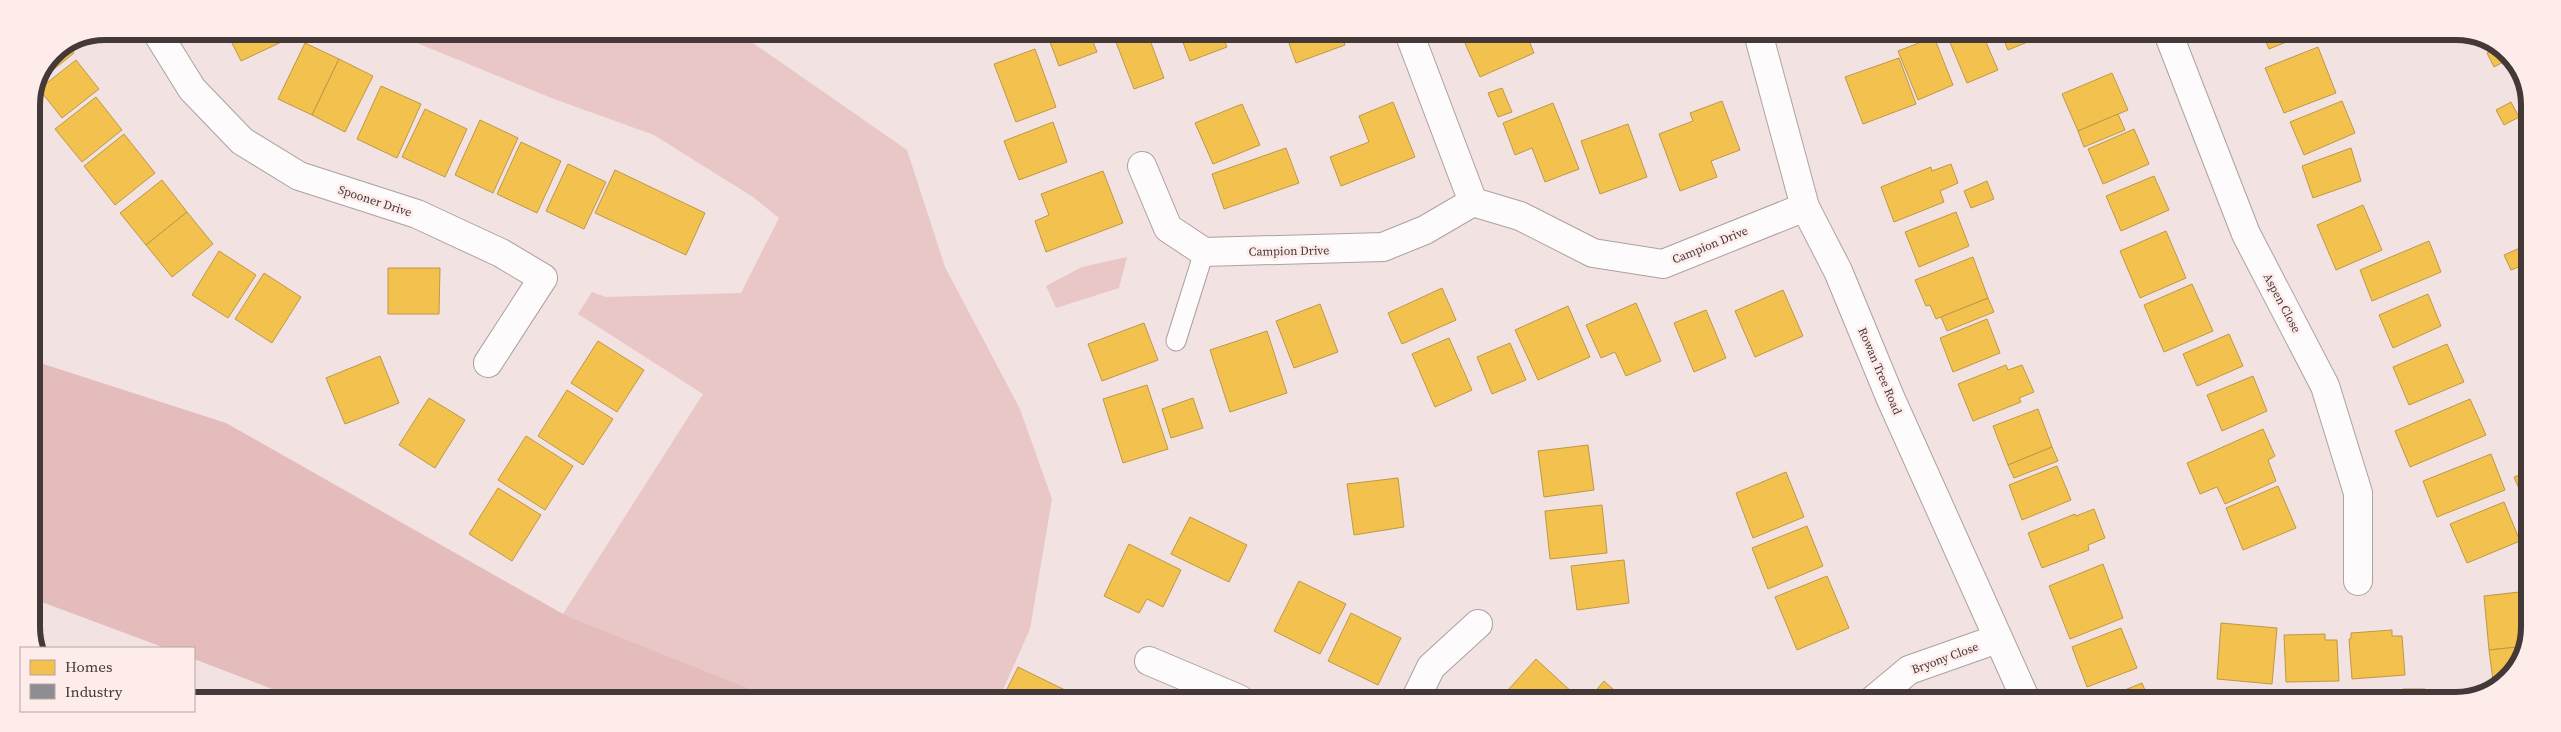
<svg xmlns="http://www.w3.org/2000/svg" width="2561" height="732" font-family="'Source Serif 4',serif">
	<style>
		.green { fill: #e8c7c6 }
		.forest { fill: #e5bcbc }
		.homes { fill: #f2c14e; stroke: #be9847 }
		.industry { fill: #8d8d92; stroke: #777477 }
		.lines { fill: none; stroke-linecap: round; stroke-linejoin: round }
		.service-casing { stroke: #ada1a1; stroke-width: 21 }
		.minor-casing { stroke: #ada1a1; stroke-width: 30 }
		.service { stroke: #fdfbfb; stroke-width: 19 }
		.minor { stroke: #fdfbfb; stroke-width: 28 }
		.labels { text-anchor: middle; stroke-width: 5; stroke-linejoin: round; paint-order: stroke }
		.street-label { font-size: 12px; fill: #443838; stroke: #feeceb }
		.rim { fill: none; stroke: #443838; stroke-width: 6 }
	</style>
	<rect width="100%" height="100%" fill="#f2e2e2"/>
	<g class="green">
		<polygon points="390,32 750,32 750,41 907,150 945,267 1020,409 1052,499 1030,629 999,699 776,699 563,614 703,394 578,314 592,292 606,297 741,293 779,218 753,197 654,135 554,99"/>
		<polygon points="1127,257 1119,288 1056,308 1046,286 1082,267"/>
	</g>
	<polygon class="forest" points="31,360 226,423 563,614 776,699 298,699 194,659 194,648 165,648 31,598"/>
	<g class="homes">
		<polygon points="226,31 287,31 290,38 241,61"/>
		<polygon points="1051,32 1089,32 1097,52 1059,66 1047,34"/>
		<polygon points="1127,32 1147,32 1164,78 1134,89 1114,37"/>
		<polygon points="1179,32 1221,32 1227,47 1190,61"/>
		<polygon points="1285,32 1341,33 1345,45 1296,63"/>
		<polygon points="1483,33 1526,33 1534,53 1480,77 1464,41"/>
		<polygon points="1946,33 1982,33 1998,70 1967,83"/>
		<polygon points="2001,33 2047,33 2047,34 2008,50"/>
		<polygon points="2262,33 2306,34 2269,49"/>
		<polygon points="1934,37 1953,85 1918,100 1898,51"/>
		<polygon points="305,43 339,59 312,115 278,99"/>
		<polygon points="68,46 74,53 43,78 53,53"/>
		<polygon points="2318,47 2336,93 2284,113 2265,68"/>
		<polygon points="2496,48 2512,57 2494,67 2487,53"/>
		<polygon points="1035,49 1056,107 1016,122 994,64"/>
		<polygon points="2512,57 2524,86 2519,89 2504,61"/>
		<polygon points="1899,58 1916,104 1863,124 1845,77"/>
		<polygon points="339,59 373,76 345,132 312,115"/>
		<polygon points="76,60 99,89 62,118 39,89"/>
		<polygon points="2112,73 2128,110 2078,131 2062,94"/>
		<polygon points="381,86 421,104 397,158 357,139"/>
		<polygon points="2524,86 2530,100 2530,109 2519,89"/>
		<polygon points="1502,88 1512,112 1498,117 1488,93"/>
		<polygon points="96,97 122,130 82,162 55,129"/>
		<polygon points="1722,101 1740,150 1711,161 1717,177 1680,191 1659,134 1693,121 1690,113"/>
		<polygon points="2342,101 2355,133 2304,155 2290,122"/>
		<polygon points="1393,102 1415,157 1341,186 1330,157 1369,142 1359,116"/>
		<polygon points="2511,102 2519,117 2504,125 2496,110"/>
		<polygon points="1553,103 1579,169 1545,182 1532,148 1515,155 1503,123"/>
		<polygon points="1242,104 1260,145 1213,164 1195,123"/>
		<polygon points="425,109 467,129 445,177 402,157"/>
		<polygon points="2118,114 2125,130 2084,147 2078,131"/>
		<polygon points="480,120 518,138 493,193 455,175"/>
		<polygon points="1053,122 1067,162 1019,180 1004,141"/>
		<polygon points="1628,124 1647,177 1600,194 1581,141"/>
		<polygon points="2134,129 2149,164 2103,184 2088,149"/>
		<polygon points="124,134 155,173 115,205 84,166"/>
		<polygon points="521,142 561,161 537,213 497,194"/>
		<polygon points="1286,148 1299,183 1224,209 1212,174"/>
		<polygon points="2351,148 2361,181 2313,198 2302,166"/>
		<polygon points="568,164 606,182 584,229 546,211"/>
		<polygon points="1951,164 1958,183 1940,191 1944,202 1894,222 1881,187 1931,167 1932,171"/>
		<polygon points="615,170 705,213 686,255 595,213"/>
		<polygon points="1103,171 1123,223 1046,252 1035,221 1049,215 1041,194"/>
		<polygon points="2154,176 2169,210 2121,231 2106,196"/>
		<polygon points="162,180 187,212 146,245 120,213"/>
		<polygon points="1987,181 1994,199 1971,208 1964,191"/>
		<polygon points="2363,205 2382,250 2336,270 2317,225"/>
		<polygon points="187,212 213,244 172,277 146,245"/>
		<polygon points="1956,212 1969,246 1919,267 1905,232"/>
		<polygon points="2166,231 2186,278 2140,298 2120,251"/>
		<polygon points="2429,241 2441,272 2372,301 2360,270"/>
		<polygon points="2529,244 2529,263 2511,270 2504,255"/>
		<polygon points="219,251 256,275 228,318 192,295"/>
		<polygon points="1973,257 1988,298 1936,319 1930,305 1926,306 1915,280"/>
		<polygon points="388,268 440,268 439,314 388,314"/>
		<polygon points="264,273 301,297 272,343 235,319"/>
		<polygon points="2192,284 2213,331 2164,352 2144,305"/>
		<polygon points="1442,288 1456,320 1402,344 1388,313"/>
		<polygon points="1783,290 1803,336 1755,357 1735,311"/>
		<polygon points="2428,294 2441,326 2393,348 2379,315"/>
		<polygon points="1988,298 1994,312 1947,331 1941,317"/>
		<polygon points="1636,303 1661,361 1626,376 1615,352 1601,358 1586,325"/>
		<polygon points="1320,304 1338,352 1294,368 1276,321"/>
		<polygon points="1568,306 1590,357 1538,380 1515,330"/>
		<polygon points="1706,310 1726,358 1694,372 1674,323"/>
		<polygon points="1987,319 2000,353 1953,372 1940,338"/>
		<polygon points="1144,323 1158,360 1102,381 1088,344"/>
		<polygon points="1267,331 1287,393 1230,412 1210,350"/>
		<polygon points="2229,334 2243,366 2197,386 2183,354"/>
		<polygon points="1449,338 1472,390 1435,407 1412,354"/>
		<polygon points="598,341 644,370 617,412 571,383"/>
		<polygon points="1510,343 1526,380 1492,394 1477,357"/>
		<polygon points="2447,344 2464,382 2409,405 2393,367"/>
		<polygon points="380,356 399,403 345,424 326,378"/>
		<polygon points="2006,365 2008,370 2022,365 2034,392 2019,398 2021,402 1973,421 1958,384"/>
		<polygon points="2253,376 2267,411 2222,431 2207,395"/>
		<polygon points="1147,385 1168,449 1123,463 1103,399"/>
		<polygon points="567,390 613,419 583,465 538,436"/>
		<polygon points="429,398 465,420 435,468 399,445"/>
		<polygon points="1193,398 1203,428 1171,438 1162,409"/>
		<polygon points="2470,399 2486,435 2410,467 2395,431"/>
		<polygon points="2038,409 2052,447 2008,465 1993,426"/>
		<polygon points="2263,429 2275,456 2268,460 2276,481 2225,504 2217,487 2200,494 2187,463"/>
		<polygon points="526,436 573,466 545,510 498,480"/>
		<polygon points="1588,445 1594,490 1544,497 1538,451"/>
		<polygon points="2052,447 2058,461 2014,478 2008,465"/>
		<polygon points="2491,454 2505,490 2437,517 2423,481"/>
		<polygon points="2057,466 2071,500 2022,520 2009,485"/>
		<polygon points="1786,472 1804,517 1753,538 1736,493"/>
		<polygon points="2528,472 2528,488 2520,491 2514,477"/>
		<polygon points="1398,478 1404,527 1354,535 1347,484"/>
		<polygon points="2278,486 2296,528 2243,550 2226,508"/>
		<polygon points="498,488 541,515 512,561 469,534"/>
		<polygon points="2504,502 2520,541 2467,563 2450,524"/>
		<polygon points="1602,505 1607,553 1550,559 1545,511"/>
		<polygon points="2094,509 2105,538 2088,545 2089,550 2042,568 2028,533 2075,514 2076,516"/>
		<polygon points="1190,517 1247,545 1229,582 1171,554"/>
		<polygon points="1807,526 1823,566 1768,589 1752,548"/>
		<polygon points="1129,544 1181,570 1163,607 1147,599 1139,613 1104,596"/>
		<polygon points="1624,560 1629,603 1577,610 1571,566"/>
		<polygon points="2103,564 2123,618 2070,639 2049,586"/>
		<polygon points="1827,576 1849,628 1797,650 1775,597"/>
		<polygon points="1299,581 1346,604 1320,654 1274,631"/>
		<polygon points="2528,591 2527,646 2489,650 2484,596"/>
		<polygon points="1351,613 1401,638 1378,685 1328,661"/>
		<polygon points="2221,623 2277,628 2272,684 2217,679"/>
		<polygon points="2121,628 2137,668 2087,687 2072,647"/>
		<polygon points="2392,630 2392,636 2402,636 2405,675 2352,679 2349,639 2351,639 2351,633"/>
		<polygon points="2325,634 2325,640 2337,640 2339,681 2286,682 2284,635"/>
		<polygon points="2527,646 2501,685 2494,688 2489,650"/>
		<polygon points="1536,659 1574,694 1568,700 1499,700"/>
		<polygon points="1018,667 1065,690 1060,699 1002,699"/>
		<polygon points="1604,681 1625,700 1588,700"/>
		<polygon points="2142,683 2149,700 2100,700"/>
		<polygon points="2403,689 2425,689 2425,701 2404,701"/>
	</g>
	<polygon class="industry" points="194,693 210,698 194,698"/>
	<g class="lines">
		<defs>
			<polyline id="service" points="1176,341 1204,252"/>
			<g id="minor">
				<polyline points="156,31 192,89 242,141 299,176 417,214 501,253 543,278 488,363"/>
				<polyline points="1409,33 1473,202"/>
				<polyline points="1758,33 1805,207 1838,271 1890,397 2026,700"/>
				<polyline points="2168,33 2246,234 2325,386 2358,493 2358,581"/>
				<polyline points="1142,166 1168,228 1204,252 1383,247 1425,230 1473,202 1520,216 1593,253 1663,264 1805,207"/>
				<polyline points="1149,661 1239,699"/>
				<polyline points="1415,700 1431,667 1478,624"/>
				<polyline points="1873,700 1909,670 1997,639"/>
			</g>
		</defs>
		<use href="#service" class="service-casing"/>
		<use href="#minor" class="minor-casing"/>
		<use href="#service" class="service"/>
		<use href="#minor" class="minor"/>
	</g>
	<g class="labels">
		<g class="street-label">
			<text transform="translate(375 201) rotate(18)" y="4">Spooner Drive</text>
			<text transform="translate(1710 245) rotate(-22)" y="4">Campion Drive</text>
			<text transform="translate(1289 251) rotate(-1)" y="4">Campion Drive</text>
			<text transform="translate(2282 303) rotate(62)" y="4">Aspen Close</text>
			<text transform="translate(1880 371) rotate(67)" y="4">Rowan Tree Road</text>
			<text transform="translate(1945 658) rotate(-20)" y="4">Bryony Close</text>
		</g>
	</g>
	<path d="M0 0H2561V732H0ZM105 40H2456A65 65 0 0 1 2521 105V627A65 65 0 0 1 2456 692H105A65 65 0 0 1 40 627V105A65 65 0 0 1 105 40Z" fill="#feeceb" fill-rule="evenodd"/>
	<path class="rim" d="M105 40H2456A65 65 0 0 1 2521 105V627A65 65 0 0 1 2456 692H105A65 65 0 0 1 40 627V105A65 65 0 0 1 105 40Z"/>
	<rect x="20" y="647" width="175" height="65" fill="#feeceb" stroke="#b4a4a3"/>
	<rect x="30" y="660" width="25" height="15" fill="#f2c14e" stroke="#b4a4a3"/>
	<text x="65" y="672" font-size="15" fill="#443838">Homes</text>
	<rect x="30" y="684" width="25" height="15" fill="#8d8d92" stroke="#b4a4a3"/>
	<text x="65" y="697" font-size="15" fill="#443838">Industry</text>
</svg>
